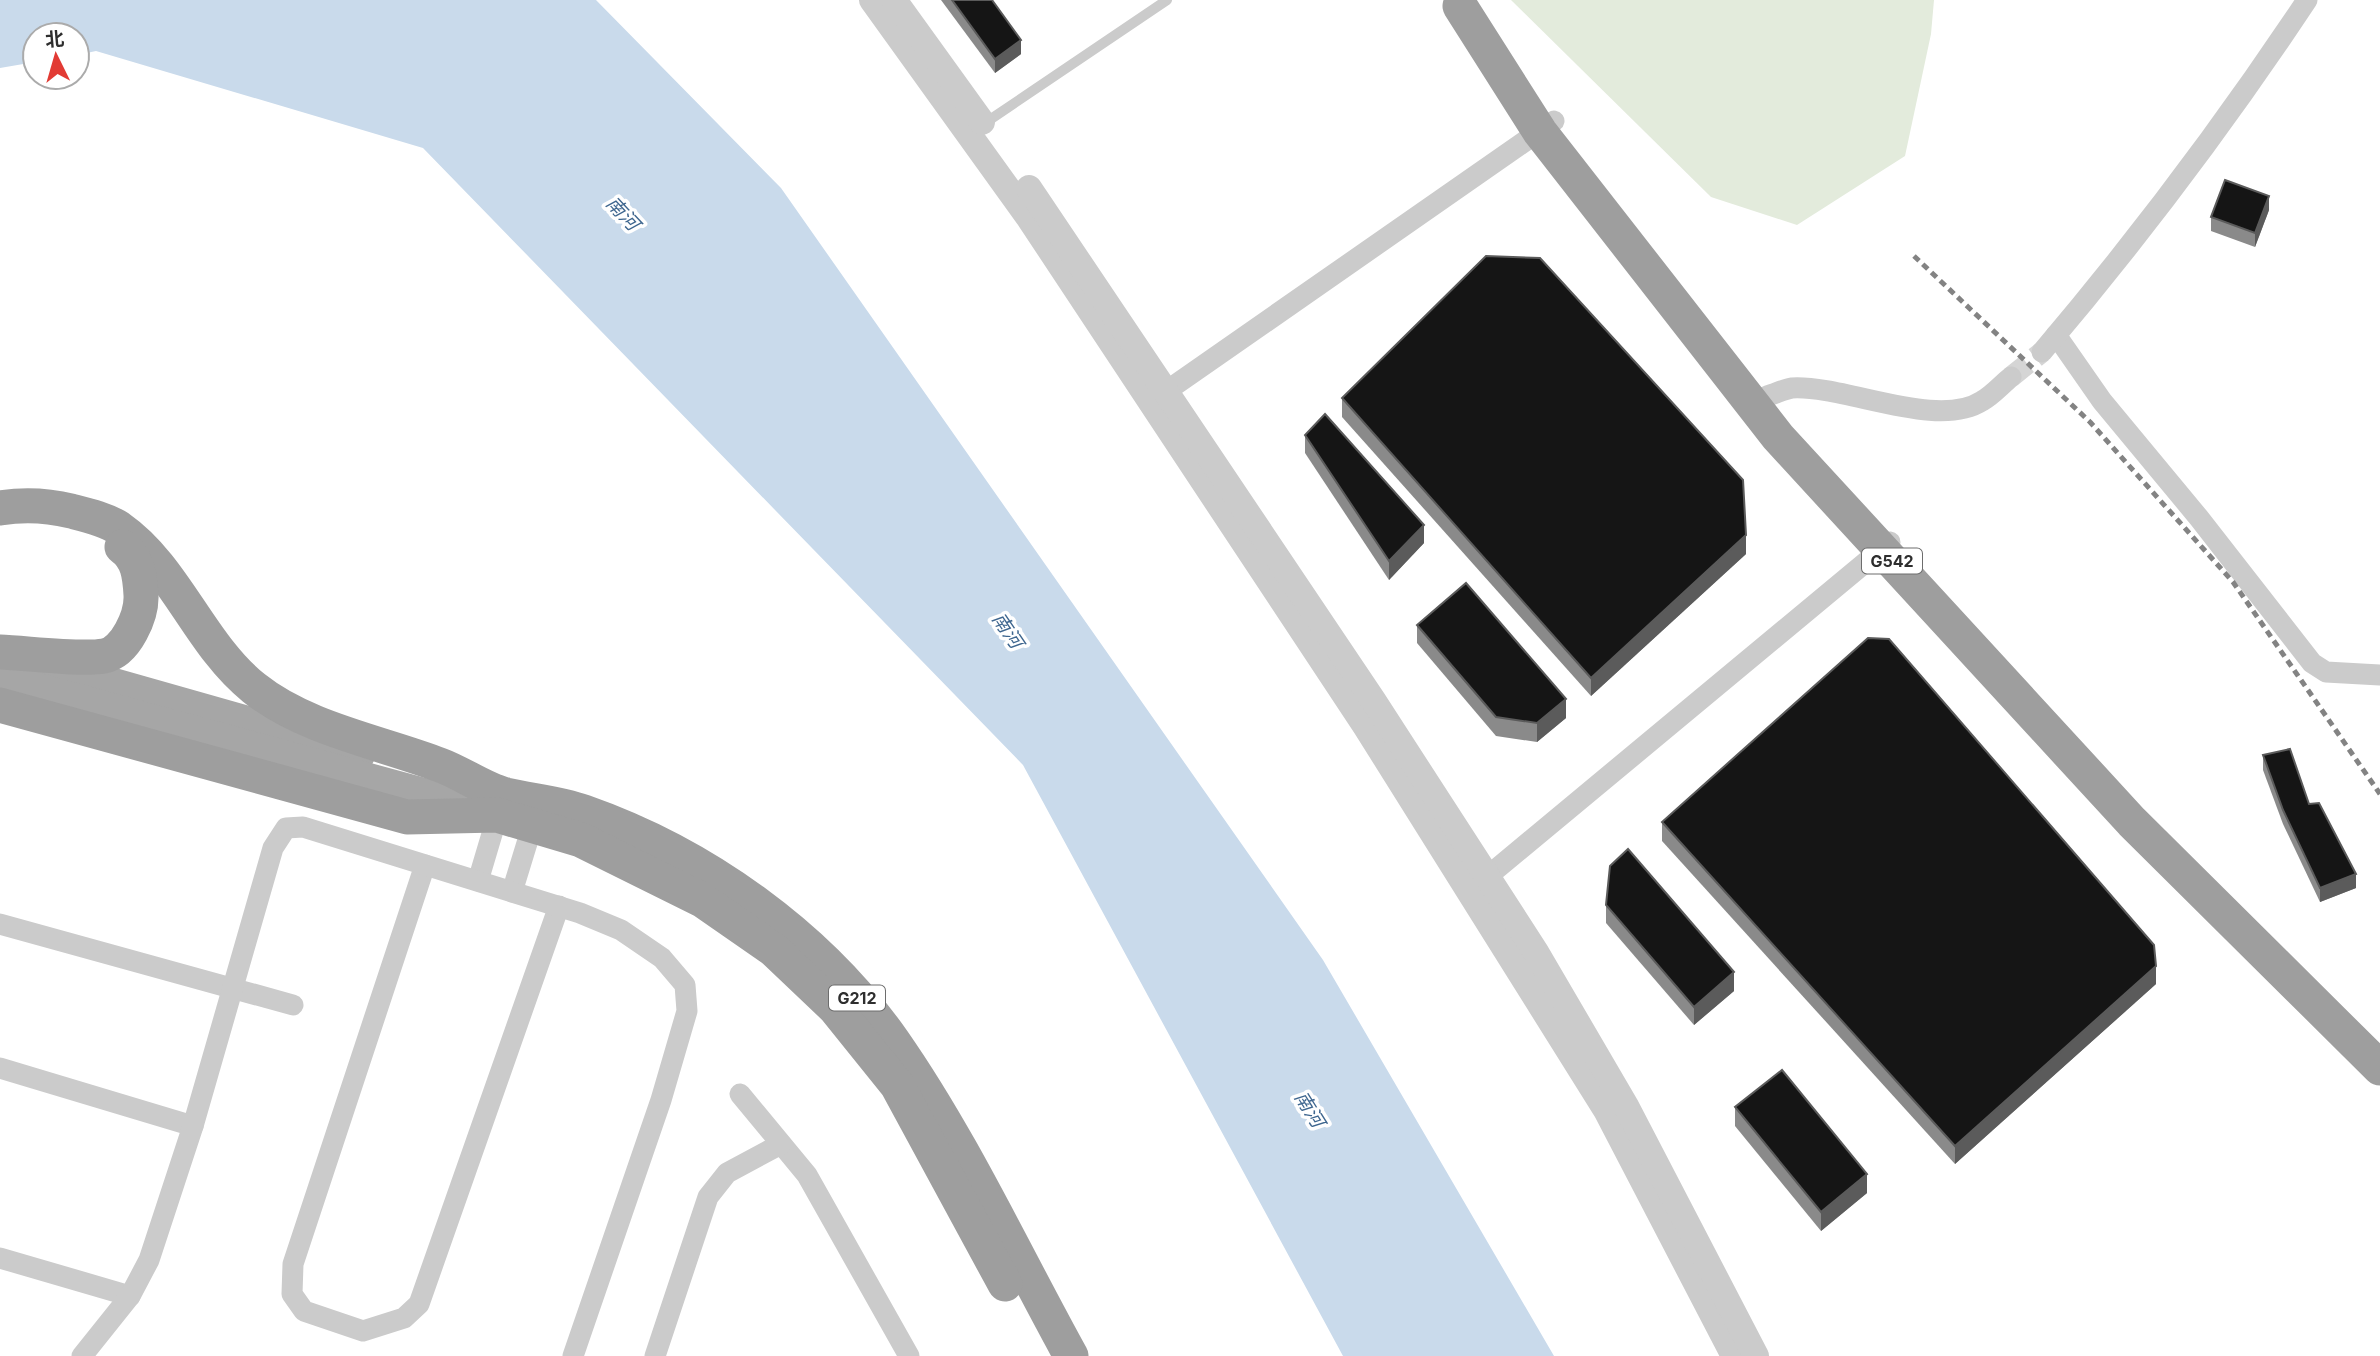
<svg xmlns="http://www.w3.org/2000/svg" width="2380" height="1356" font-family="Inter,'Noto Sans SC',sans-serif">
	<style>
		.green { fill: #e3ebdc }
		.water { fill: #c9daeb }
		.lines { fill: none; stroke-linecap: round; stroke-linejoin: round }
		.minor-tunnel { stroke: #d5d5d5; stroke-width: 21; stroke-dasharray: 21 10; stroke-linecap: butt }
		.service { stroke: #cbcbcb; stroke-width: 10 }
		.minor { stroke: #cbcbcb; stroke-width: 21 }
		.tertiary { stroke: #cbcbcb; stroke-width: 26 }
		.primary { stroke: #a6a6a6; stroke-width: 33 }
		.trunk { stroke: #9e9e9e; stroke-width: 35 }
		.rail { stroke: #838383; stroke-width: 5; stroke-dasharray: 7 5; stroke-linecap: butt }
		.wall { fill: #8a8a8a }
		.shaded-wall { fill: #5b5b5b }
		.building { fill: #151515; stroke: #5b5b5b; stroke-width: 2 }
		.labels { text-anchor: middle; stroke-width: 7; stroke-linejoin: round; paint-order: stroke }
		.shield { fill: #fff; stroke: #6d6d6d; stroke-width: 2 }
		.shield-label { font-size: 16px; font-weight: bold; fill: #2e2e2e }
		.water-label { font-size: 19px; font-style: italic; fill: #3e668f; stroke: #fff }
	</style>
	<rect width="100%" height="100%" fill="#fff"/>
	<polygon class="green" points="1511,0 1934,0 1931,34 1905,156 1797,225 1711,197"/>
	<polygon class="water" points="0,0 596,0 781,188 1323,960 1554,1356 1343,1356 1023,765 423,148 96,51 77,55 77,35 35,35 35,62 0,68"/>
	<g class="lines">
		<polyline class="minor-tunnel" points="2011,377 2042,352"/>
		<polyline class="service" points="982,125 1167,0"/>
		<g class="minor">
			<polyline points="2056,335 2102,401 2199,518 2312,663 2326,672 2380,675"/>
			<path d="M2042 352C2137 240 2226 122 2307 0"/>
			<path d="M1767 396C1775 394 1784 389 1792 388 1845 385 1937 430 1982 401 1993 395 2002 384 2011 377"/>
			<polyline points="1155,399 1554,121"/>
			<polyline points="425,865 293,1264 292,1294 304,1311 363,1331 404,1318 419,1304 559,906"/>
			<polyline points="478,881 500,807"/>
			<polyline points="1476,886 1890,542"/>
			<polyline points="512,892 535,817"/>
			<polyline points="0,924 293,1005"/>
			<polyline points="0,1068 193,1126"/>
			<polyline points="740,1094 807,1175 909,1356"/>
			<polyline points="0,1258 130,1296"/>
			<polyline points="82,1356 130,1296 149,1260 193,1126 273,848 286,828 303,827 580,913 621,930 662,958 685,985 687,1011 661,1100 573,1356"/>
			<polyline points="655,1356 708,1197 727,1173 781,1144"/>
		</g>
		<g class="tertiary">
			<polyline points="872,0 1029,218 1366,727 1606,1110 1734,1356"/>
			<polyline points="894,0 982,122"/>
			<polyline points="1029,188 1373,700 1536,952 1626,1106 1756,1356"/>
		</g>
		<g class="primary">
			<polyline points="34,662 359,754"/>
			<polyline points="0,679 484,811"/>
		</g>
		<g class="trunk">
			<polyline points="1460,6 1540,132 1778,437 2132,822 2380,1068"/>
			<path d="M0 508C25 504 46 505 71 511 87 515 105 519 119 528 176 568 199 644 254 688 305 729 380 742 440 765 462 773 483 789 506 795 532 801 558 803 584 812 704 854 819 936 893 1041 962 1140 1013 1251 1071 1356"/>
			<path d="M0 652C26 653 81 660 104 656 126 652 142 615 141 595 140 576 138 558 122 547"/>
			<polyline points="0,705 407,817 497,815 581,840 702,900 774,950 835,1008 897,1085 1005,1284"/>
		</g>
		<polyline class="rail" points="1914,256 2090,422 2233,582 2380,794"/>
	</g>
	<g class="wall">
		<polygon points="941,0 992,0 1021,54 995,73"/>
		<polygon points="2269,210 2255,247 2211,231 2211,217"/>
		<polygon points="1342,398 1746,554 1591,696 1342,417"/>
		<polygon points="1305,435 1424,543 1389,580 1305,453"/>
		<polygon points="1417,625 1566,718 1537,742 1496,736 1417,643"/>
		<polygon points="2263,755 2309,804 2356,888 2320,902 2283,824 2263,770"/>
		<polygon points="1662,822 2156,984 1955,1164 1662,841"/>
		<polygon points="1606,905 1734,991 1694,1025 1606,923"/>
		<polygon points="1735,1107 1867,1193 1821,1231 1735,1126"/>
	</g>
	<g class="shaded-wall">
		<polygon points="1021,40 1021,54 995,73 995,59"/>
		<polygon points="2269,196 2269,210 2255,247 2255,233"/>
		<polygon points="1424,525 1424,543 1389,580 1389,561"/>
		<polygon points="1746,535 1746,554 1591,696 1591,678"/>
		<polygon points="1566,699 1566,718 1537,742 1537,723"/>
		<polygon points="2356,874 2356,888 2320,902 2320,888"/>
		<polygon points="2156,966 2156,984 1955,1164 1955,1146"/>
		<polygon points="1734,972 1734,991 1694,1025 1694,1007"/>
		<polygon points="1867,1174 1867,1193 1821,1231 1821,1212"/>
	</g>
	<g class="building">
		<polygon points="952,0 992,0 1021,40 995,59"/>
		<polygon points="2225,180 2269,196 2255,233 2211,217"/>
		<polygon points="1486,256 1540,258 1743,480 1746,535 1591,678 1342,398"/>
		<polygon points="1325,414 1424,525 1389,561 1305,435"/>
		<polygon points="1466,583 1566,699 1537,723 1496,717 1417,625"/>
		<polygon points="1868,638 1889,639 2154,945 2156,966 1955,1146 1662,822"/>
		<polygon points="2290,749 2309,804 2319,803 2356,874 2320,888 2283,810 2263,755"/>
		<polygon points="1628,849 1734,972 1694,1007 1606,905 1610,866"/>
		<polygon points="1782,1070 1867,1174 1821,1212 1735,1107"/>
	</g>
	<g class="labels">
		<g class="shield">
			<rect x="1862" y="548.5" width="60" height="25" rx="5"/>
			<rect x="829" y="985.5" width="56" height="25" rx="5"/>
		</g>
		<g class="shield-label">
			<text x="1892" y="567">G542</text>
			<text x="857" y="1004">G212</text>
		</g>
		<g class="water-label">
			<text transform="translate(623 213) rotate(47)" y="7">南河</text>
			<text transform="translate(1008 630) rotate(56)" y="7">南河</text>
			<text transform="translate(1310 1109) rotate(58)" y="7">南河</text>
		</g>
	</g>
	<g transform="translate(56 56) rotate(355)"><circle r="33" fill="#ffffff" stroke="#ababab" stroke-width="2"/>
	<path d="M0-5L12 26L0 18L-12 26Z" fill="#e23b34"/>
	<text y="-10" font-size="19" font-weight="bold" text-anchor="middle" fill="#2e2e2e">北</text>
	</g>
</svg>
